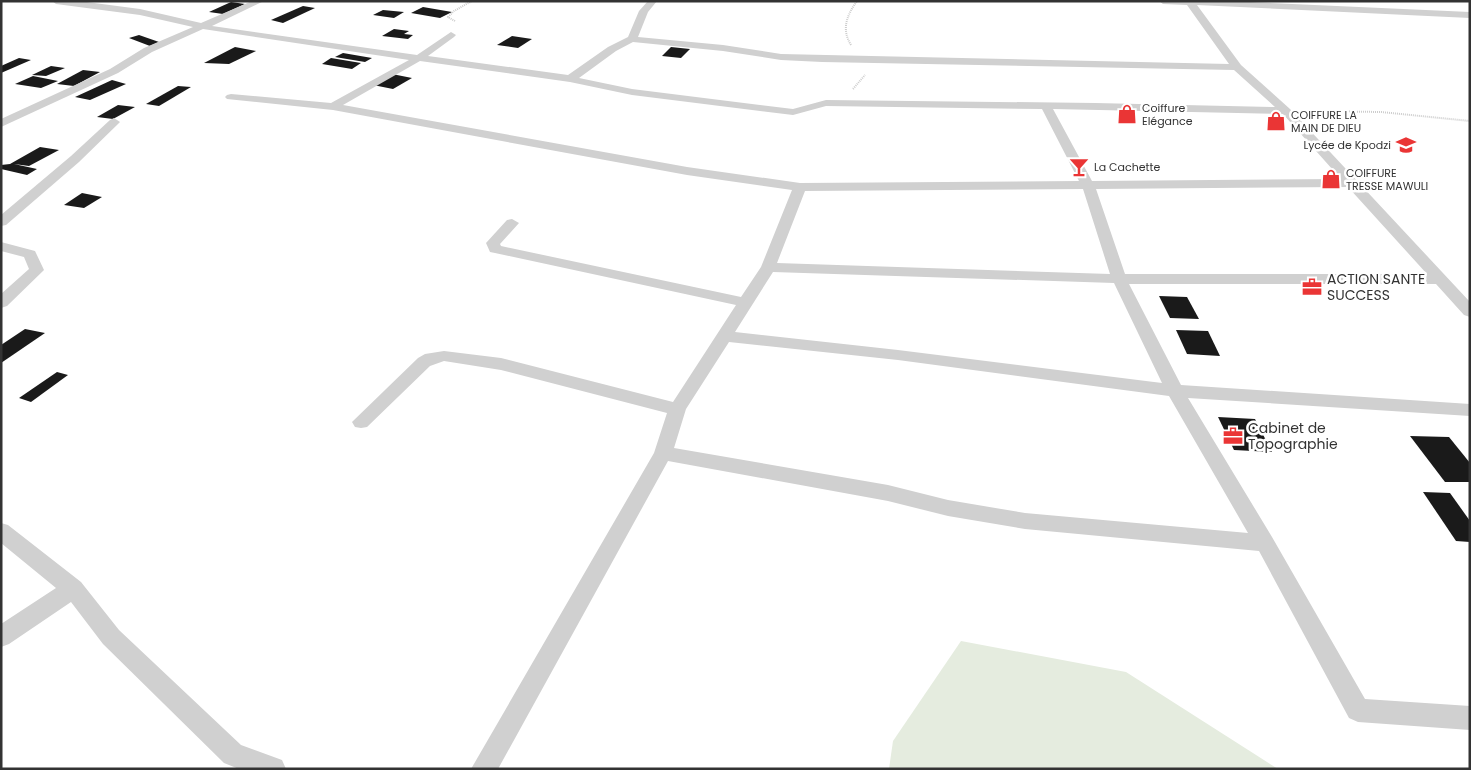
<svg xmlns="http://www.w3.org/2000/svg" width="1471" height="770" font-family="Poppins,sans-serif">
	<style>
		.green { fill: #e5ecdf }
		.building { fill: #1a1a1a }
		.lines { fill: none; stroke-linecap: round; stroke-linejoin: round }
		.path { stroke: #cdcdcd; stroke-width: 2; stroke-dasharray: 1 1; stroke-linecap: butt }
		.minor { fill: #d0d0d0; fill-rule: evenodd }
		.labels { text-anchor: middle; stroke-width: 5; stroke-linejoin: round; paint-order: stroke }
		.far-poi-label { font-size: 11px; fill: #333; stroke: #fff; text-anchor: start }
		.poi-label { font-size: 14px; fill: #333; stroke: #fff; text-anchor: start }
	</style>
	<rect width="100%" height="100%" fill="#fff"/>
	<polygon class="green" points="961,641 1126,672 1278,769 889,769 893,741"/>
	<g class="building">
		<polygon points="231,2 245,4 223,14 209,12"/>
		<polygon points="303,6 315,8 283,23 271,20"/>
		<polygon points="423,7 452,12 440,18 411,13"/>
		<polygon points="383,10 404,12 394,18 373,15"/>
		<polygon points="394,29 409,31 404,34 413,35 408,39 382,36"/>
		<polygon points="139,35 159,42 150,46 129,38"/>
		<polygon points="512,36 532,39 518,48 497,45"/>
		<polygon points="235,47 256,51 229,64 204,63"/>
		<polygon points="671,47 690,49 681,58 662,56"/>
		<polygon points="343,53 372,58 365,62 335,57"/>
		<polygon points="19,58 31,60 1,73 1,66"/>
		<polygon points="331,58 361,63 352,69 322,64"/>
		<polygon points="51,66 65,68 46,76 32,75"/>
		<polygon points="83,70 100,72 74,86 57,84"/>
		<polygon points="392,74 412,78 393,89 373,85"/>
		<polygon points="33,76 58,81 41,88 15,84"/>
		<polygon points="112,80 126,84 90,100 75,97"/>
		<polygon points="178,86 191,87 159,106 146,104"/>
		<polygon points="118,105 135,107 113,119 97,117"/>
		<polygon points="40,147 59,150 29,166 14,164 37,169 27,175 1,169 1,165 10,164"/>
		<polygon points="82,193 102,197 84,208 64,205"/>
		<polygon points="1159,296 1187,297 1199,319 1170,318"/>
		<polygon points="25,329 45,333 1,363 1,345"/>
		<polygon points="1176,330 1208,331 1220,356 1187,354"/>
		<polygon points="57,372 68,375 31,402 19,398"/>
		<polygon points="1218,417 1255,419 1272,452 1234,450"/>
		<polygon points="1410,436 1449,437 1470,463 1470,482 1445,482"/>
		<polygon points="1423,492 1450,493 1470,521 1470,542 1456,541"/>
	</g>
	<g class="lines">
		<g class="path">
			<polyline points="455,21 448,17 454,11 472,1"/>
			<path d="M851 45C841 29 847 15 857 1"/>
			<polyline points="853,89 865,75"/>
			<polyline points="1307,111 1381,112 1470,121"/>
		</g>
		<g class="minor">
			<path d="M52 1H79L140 9 201 23 252 1H264L212 26 417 55 451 32 456 35 454 37 428 56 568 75 608 47 628 37 639 11 648 1H657L648 12 638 37 723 45 781 54 1229 64 1187 5 1163 4 1159 1H1228L1470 12V18L1197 5 1241 65 1290 109 1470 302V317L1464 315 1436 284H1129L1181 385 1470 404V416L1188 398 1272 537 1365 699 1470 706V730L1358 722 1349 718 1259 551 1025 529 948 516 888 501 668 461 498 769H471L654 453 667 413 501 370 444 361 430 366 367 427 361 428 355 427 352 422 418 358 425 354 444 351 501 358 673 402 736 305 495 253 490 252 486 243 507 220 512 219 519 223 500 244 501 246 741 297 761 267 792 190 687 175 333 110 227 99 225 97 227 95 231 94 331 103 409 60 203 29 152 52 118 73 1 127V119L110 69 144 48 193 27 140 15 56 4ZM633 42 723 51 781 60 822 62 1234 70 1275 107 1095 103 826 100 793 109 632 89 579 78 616 51ZM420 61 570 82 632 95 793 115 826 106 1042 109 1079 181 800 183 687 167 343 105ZM1053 109 1283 114 1341 179 1092 181ZM1348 187 1427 274H1125L1096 189ZM1083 189 1110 274 777 263 805 191ZM773 272 1114 283 1162 383 898 350 735 332ZM729 342 898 360 1169 396 1248 533 1025 513 948 500 888 485 674 448 686 409Z"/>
			<polygon points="114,118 120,122 118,124 79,162 6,225 1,226 1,215 71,156 110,120"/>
			<polygon points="1,242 35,251 44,270 7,306 1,308 1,294 29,269 24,257 1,251"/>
			<polygon points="1,523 8,525 81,582 119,630 241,745 282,760 286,769 239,769 224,763 103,644 71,602 9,644 1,647 1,624 56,588 1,543"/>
		</g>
	</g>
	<defs>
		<symbol id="shop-bare" viewBox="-9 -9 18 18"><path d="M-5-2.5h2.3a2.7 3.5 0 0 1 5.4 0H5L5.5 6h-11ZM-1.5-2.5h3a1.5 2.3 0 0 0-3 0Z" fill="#ea3535" stroke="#fff" stroke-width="2.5" paint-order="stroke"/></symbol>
		<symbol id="school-bare" viewBox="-9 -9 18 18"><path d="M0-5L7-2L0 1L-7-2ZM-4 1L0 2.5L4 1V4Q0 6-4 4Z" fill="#ea3535" stroke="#fff" stroke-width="2.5" paint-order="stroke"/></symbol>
		<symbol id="bar-bare" viewBox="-9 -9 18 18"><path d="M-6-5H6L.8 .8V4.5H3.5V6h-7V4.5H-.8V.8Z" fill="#ea3535" stroke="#fff" stroke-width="2.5" paint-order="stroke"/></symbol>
		<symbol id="office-bare" viewBox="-9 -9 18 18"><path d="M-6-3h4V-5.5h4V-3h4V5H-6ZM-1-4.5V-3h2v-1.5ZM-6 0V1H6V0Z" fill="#ea3535" stroke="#fff" stroke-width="2.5" paint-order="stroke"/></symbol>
	</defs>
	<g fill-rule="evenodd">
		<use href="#shop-bare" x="1113" y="100" width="28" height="28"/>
		<use href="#shop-bare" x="1262" y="107" width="28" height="28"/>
		<use href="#school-bare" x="1392" y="131" width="28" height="28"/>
		<use href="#bar-bare" x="1065" y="153" width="28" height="28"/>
		<use href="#shop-bare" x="1317" y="165" width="28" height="28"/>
		<use href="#office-bare" x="1298" y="273" width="28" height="28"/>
		<use href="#office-bare" x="1219" y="422" width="28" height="28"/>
	</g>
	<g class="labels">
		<g class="far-poi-label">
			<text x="1142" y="112">Coiffure<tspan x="1142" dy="13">Elégance</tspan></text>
			<text x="1291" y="119">COIFFURE LA<tspan x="1291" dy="13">MAIN DE DIEU</tspan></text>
			<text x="1391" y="149" text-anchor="end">Lycée de Kpodzi</text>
			<text x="1094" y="171">La Cachette</text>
			<text x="1346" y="177">COIFFURE<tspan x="1346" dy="13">TRESSE MAWULI</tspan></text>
		</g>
		<g class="poi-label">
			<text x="1327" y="284">ACTION SANTE<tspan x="1327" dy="16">SUCCESS</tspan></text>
			<text x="1248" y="433">Cabinet de<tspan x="1248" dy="16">Topographie</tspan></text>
		</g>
	</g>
	<rect width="1471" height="770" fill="none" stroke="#333333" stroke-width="5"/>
</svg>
